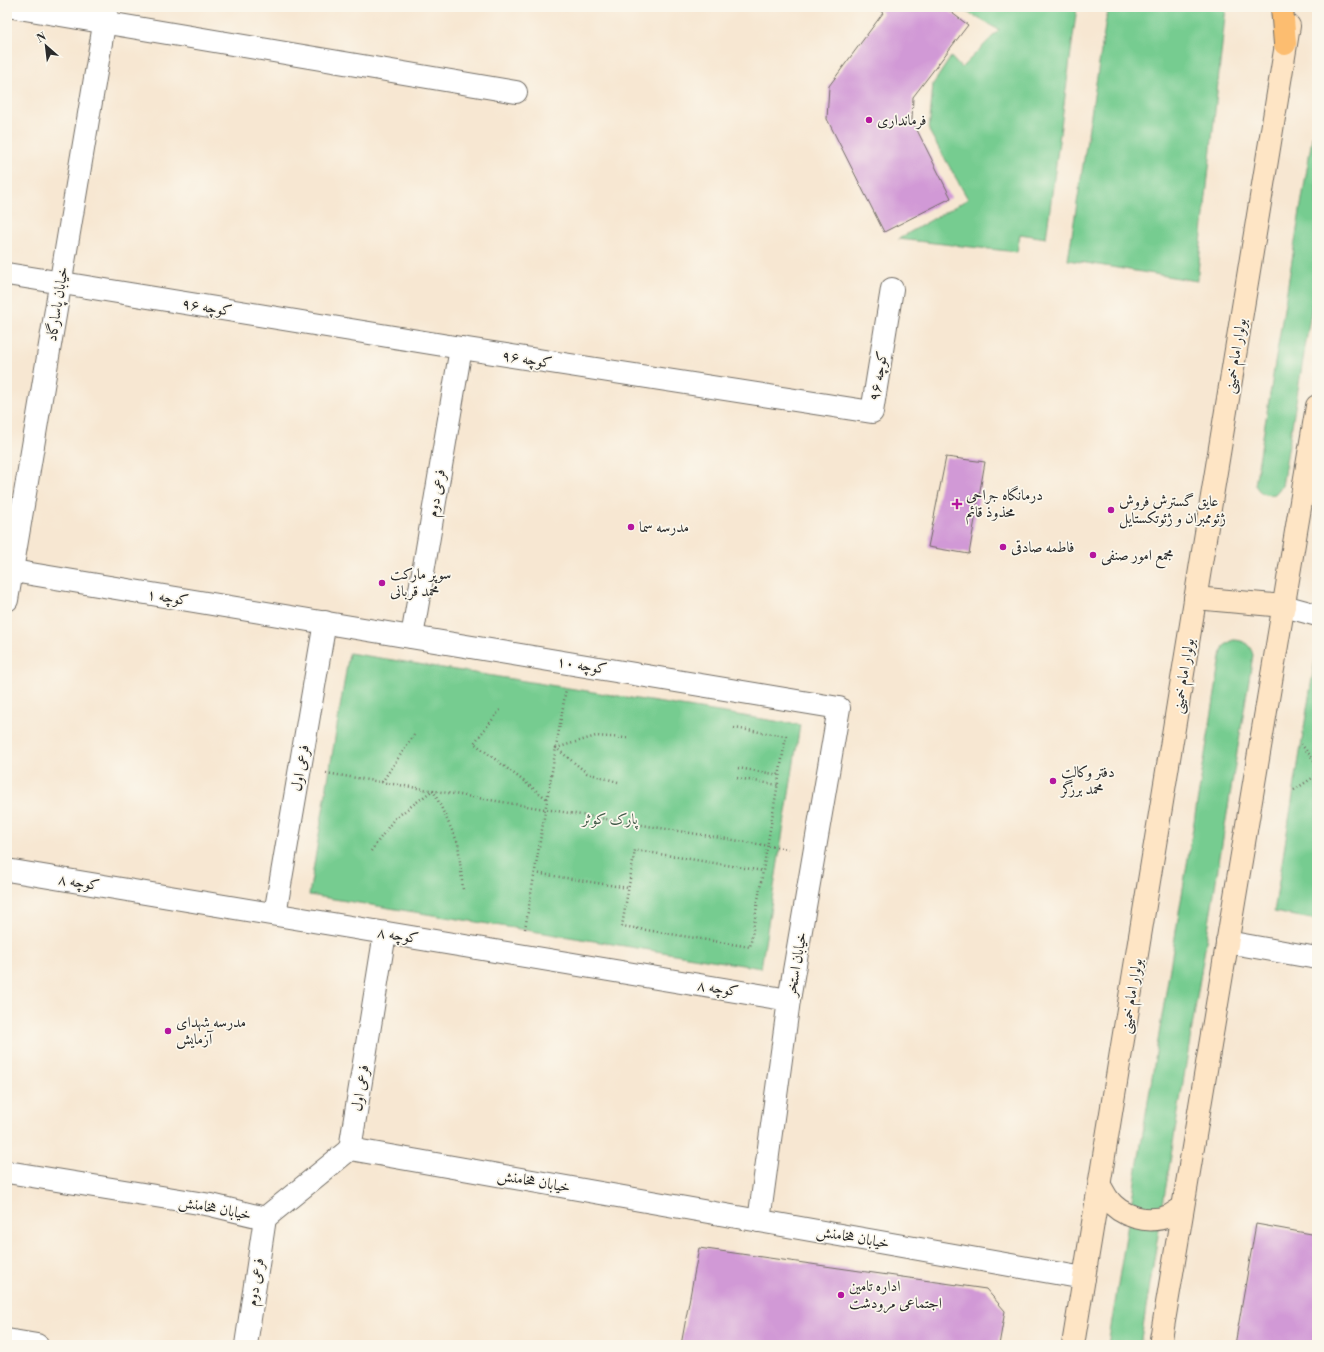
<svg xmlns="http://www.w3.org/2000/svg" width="1324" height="1352" font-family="'Libre Bodoni',Amiri,serif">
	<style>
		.green { fill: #76cc90; stroke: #507c5e }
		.building { fill: #d199d6 }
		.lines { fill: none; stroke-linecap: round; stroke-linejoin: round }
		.minor-casing { stroke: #726d65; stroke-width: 24 }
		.tertiary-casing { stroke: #726d65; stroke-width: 24 }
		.secondary-casing { stroke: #726d65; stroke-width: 24 }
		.primary-casing { stroke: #726d65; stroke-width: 24 }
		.path { stroke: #726d65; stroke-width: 2.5; stroke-dasharray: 1 3; stroke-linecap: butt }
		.minor { stroke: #fff; stroke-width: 22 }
		.tertiary { stroke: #fff; stroke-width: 22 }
		.secondary { stroke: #fee5c5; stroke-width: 22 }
		.primary { stroke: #fcbd6f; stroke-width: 22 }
		.poi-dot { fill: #b5179e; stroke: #fbf7ec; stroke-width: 1.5 }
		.labels { text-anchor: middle; stroke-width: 3.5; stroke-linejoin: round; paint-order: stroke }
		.poi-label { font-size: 15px; fill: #2b2b2b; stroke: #fbf7ec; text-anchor: start }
		.street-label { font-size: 15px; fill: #2b2b2b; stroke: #fbf7ec }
		.park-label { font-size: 15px; fill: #425b49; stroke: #fbf7ec }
	</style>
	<rect width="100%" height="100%" fill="#fbf7ec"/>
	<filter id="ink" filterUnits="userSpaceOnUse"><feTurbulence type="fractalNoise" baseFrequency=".025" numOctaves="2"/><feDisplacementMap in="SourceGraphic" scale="8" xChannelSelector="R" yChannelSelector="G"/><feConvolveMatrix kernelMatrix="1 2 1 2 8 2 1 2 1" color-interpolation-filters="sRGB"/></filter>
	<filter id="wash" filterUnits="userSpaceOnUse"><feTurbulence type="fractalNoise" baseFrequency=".012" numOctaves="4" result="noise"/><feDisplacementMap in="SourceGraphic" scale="16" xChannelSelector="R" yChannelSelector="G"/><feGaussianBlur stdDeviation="0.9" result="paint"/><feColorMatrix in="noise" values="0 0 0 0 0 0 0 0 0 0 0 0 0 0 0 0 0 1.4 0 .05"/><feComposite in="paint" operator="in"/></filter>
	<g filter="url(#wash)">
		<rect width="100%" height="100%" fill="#f7e7d2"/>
		<g class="green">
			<polygon points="958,7 1077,7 1046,238 1020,234 1017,252 898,239 968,199 929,131 933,84 951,57 961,68 999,30"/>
			<polygon points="1108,7 1226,7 1197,281 1068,260"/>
			<path d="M1317 108V275L1282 486 1275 494C1266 496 1260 494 1255 485Z"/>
			<path d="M1233 640C1244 640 1250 644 1253 655L1140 1345H1108L1222 651 1224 646Z"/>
			<polygon points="1317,648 1317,920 1274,912"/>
			<polygon points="349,653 800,725 761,968 309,895"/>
		</g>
		<g id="blocks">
			<g class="building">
				<polygon points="875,7 944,7 968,25 913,97 912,120 951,198 884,232 827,119 829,86 883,13"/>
				<polygon points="946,457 985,462 969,554 928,547"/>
				<polygon points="1256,1224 1317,1235 1317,1345 1235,1345"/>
				<polygon points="699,1248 986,1289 1005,1311 999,1345 681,1345"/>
			</g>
		</g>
	</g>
	<g filter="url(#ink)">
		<use href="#blocks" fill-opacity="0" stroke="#726d65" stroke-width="1"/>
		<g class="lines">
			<defs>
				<g id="minor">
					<polyline points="13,7 516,92"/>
					<polyline points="7,274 461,348 872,412 892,289"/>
					<polyline points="7,570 839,708 789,1000 759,1221"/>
					<polyline points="1284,606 1317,615"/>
					<polyline points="412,637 461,348"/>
					<polyline points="7,870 789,1000"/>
					<polyline points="275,914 325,622"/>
					<polyline points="1227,942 1317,958"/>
					<polyline points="350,1149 385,933"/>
					<polyline points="7,1340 37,1345"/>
					<polyline points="246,1345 265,1218"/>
				</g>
				<g id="tertiary">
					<polyline points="7,600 107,7"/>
					<polyline points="7,1172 211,1205 265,1218 350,1149 1084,1278"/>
				</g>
				<g id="secondary">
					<polyline points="1195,598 1284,606"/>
					<path d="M1100 1186C1103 1190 1105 1195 1108 1199 1121 1217 1148 1224 1169 1216 1173 1214 1178 1210 1182 1208"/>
					<polyline points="1073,1345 1289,26"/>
					<polyline points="1160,1345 1317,406"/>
				</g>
				<polyline id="primary" points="1282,7 1285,44"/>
			</defs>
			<use href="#minor" class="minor-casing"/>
			<use href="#tertiary" class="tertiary-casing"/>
			<use href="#secondary" class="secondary-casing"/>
			<use href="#primary" class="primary-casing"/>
			<g class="path">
				<polyline points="500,710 474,743 547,799"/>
				<polyline points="734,728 786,736 750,947 622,926 635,850 763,871"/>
				<polyline points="1301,744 1317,764"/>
				<polyline points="738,768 780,775"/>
				<polyline points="326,773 788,849"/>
				<polyline points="737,778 778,785"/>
				<polyline points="382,782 414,735"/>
				<polyline points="618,782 587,773 556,748 596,736 627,738"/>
				<polyline points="1294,790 1317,775"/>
				<polyline points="371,851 394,819 433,790 458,843 463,890"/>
				<polyline points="535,873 628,888"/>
				<polyline points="525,929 566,689"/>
			</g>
			<use href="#minor" class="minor"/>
			<use href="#tertiary" class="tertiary"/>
			<use href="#secondary" class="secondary"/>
			<use href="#primary" class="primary"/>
		</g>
	</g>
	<g class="poi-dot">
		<circle cx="869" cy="120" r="4"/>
		<path d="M955 498h4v4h4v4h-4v4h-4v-4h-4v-4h4z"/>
		<circle cx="1111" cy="510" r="4"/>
		<circle cx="631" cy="527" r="4"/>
		<circle cx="1003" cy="547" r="4"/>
		<circle cx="1093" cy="555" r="4"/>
		<circle cx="382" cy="583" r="4"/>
		<circle cx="1053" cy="781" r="4"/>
		<circle cx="168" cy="1031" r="4"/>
		<circle cx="841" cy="1295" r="4"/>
	</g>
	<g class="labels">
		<g class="poi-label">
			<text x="877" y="125">فرمانداری</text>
			<text x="966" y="500">درمانگاه جراحی<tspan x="966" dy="17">محذوذ قائم</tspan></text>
			<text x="1119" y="506">عایق گسترش فروش<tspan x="1119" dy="17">ژئوممبران و ژئوتکستایل</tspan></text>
			<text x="639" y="532">مدرسه سما</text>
			<text x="1011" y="552">فاطمه صادقی</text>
			<text x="1101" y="560">مجمع امور صنفی</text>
			<text x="390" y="579">سوپر مارکت<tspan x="390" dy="17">محمد قربانی</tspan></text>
			<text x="1061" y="777">دفتر وکالت<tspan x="1061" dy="17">محمد برزگر</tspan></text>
			<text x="176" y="1027">مدرسه شهدای<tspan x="176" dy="17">آزمایش</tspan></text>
			<text x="849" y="1291">اداره تامین<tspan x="849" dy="17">اجتماعی مرودشت</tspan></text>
		</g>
		<g class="street-label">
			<text transform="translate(57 304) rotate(-81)" y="5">خیابان پاسارگاد</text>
			<text transform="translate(207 307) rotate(9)" y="5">کوچه ۹۶</text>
			<text transform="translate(1235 356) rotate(-81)" y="5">بولوار امام خمینی</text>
			<text transform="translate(527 359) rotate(9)" y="5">کوچه ۹۶</text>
			<text transform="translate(878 376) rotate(-80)" y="5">کوچه ۹۶</text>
			<text transform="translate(436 493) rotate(-80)" y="5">فرعی دوم</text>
			<text transform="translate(168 597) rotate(9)" y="5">کوچه ۱</text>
			<text transform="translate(582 665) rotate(9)" y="5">کوچه ۱۰</text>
			<text transform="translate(1183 676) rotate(-81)" y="5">بولوار امام خمینی</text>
			<text transform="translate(300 768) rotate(-80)" y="5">فرعی اول</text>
			<text transform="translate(79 882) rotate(9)" y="5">کوچه ۸</text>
			<text transform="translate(398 935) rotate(9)" y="5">کوچه ۸</text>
			<text transform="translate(796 964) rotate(-80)" y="5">خیابان استخر</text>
			<text transform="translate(718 988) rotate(9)" y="5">کوچه ۸</text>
			<text transform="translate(1131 996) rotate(-81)" y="5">بولوار امام خمینی</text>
			<text transform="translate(360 1088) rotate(-81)" y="5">فرعی اول</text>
			<text transform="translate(534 1181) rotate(10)" y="5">خیابان هخامنش</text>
			<text transform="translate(215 1208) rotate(11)" y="5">خیابان هخامنش</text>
			<text transform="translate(853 1237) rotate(10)" y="5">خیابان هخامنش</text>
			<text transform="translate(255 1282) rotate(-81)" y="5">فرعی دوم</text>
		</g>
		<g class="park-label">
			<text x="610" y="824">پارک کوثر</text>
		</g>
	</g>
	<rect width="1324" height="1352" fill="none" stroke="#fbf7ec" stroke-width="24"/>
	<g transform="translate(46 46) rotate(332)" stroke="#fbf7ec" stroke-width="3" paint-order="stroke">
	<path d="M0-3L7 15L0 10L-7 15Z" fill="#2b2b2b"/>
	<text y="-6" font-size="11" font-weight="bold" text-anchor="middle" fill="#2b2b2b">N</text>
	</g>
</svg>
